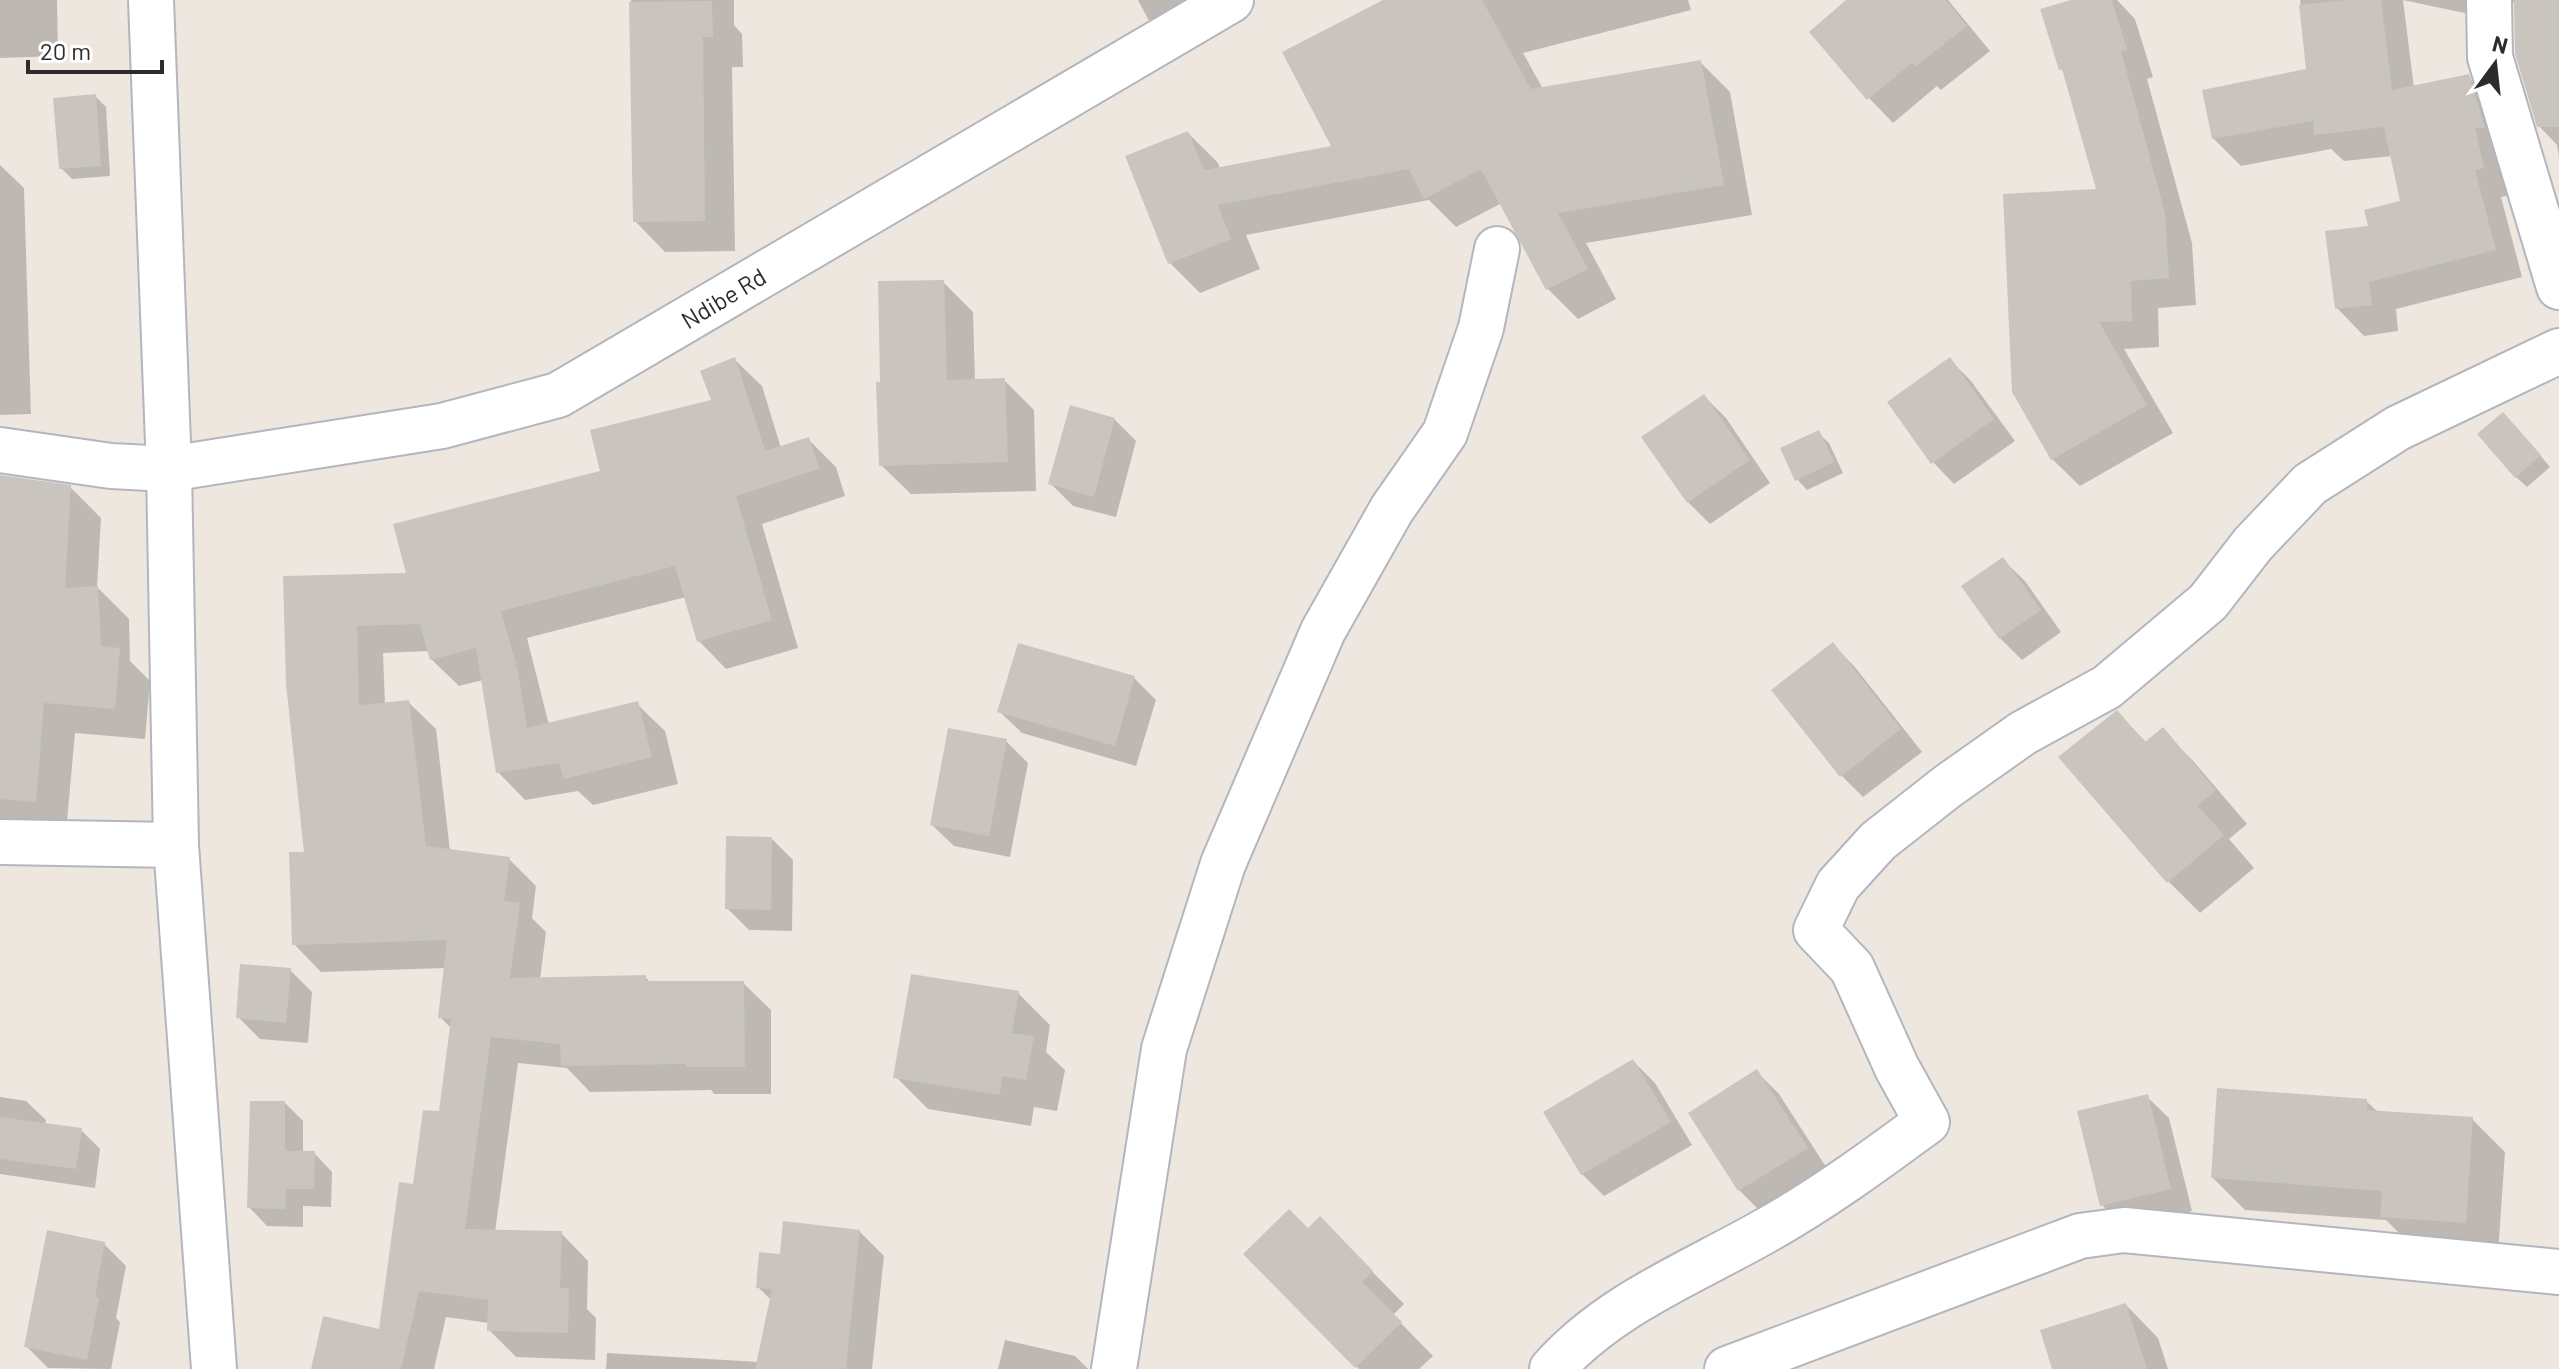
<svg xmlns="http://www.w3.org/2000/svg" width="2559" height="1369" font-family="Barlow,sans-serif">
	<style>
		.shadow { fill: #0003 }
		.building { fill: #c9c5be }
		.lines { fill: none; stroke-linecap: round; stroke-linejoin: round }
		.street-casing { stroke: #b3b6bf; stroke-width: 48 }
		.secondary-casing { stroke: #b3b6bf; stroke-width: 48 }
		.street { stroke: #fff; stroke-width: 44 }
		.secondary { stroke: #fff; stroke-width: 44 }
		.labels { text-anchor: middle; stroke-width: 7; stroke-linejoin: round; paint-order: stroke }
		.street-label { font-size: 24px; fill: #2c2c2c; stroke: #fff }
	</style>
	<rect width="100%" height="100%" fill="#ede7df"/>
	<g class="shadow">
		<polygon points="0,0 57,0 58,56 0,58"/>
		<polygon points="631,0 734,0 734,25 742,34 743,67 732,67 735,251 665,252 635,221"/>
		<polygon points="1138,0 1214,0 1176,47 1148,19"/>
		<polygon points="1387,0 1688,0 1691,10 1523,53 1543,89 1700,62 1730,92 1752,215 1586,243 1616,299 1578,319 1548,289 1502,203 1456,227 1429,200 1246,235 1260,269 1200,293 1170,263 1188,133 1218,163 1220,169 1334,147"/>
		<polygon points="1849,0 1948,0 1990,51 1941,90 1937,86 1893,123 1869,98"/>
		<polygon points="2078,0 2117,0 2135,19 2153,77 2147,79 2192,243 2196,305 2158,308 2159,347 2124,349 2173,433 2080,486 2052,459 2098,190 2066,74 2061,69"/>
		<polygon points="2300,0 2559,0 2559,157 2557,145 2539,126 2516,2 2504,5 2493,19 2403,0 2414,88 2468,77 2496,104 2510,195 2501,197 2522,277 2396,309 2398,331 2364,336 2337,308 2371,227 2402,202 2392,156 2344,161 2331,149 2241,166 2213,138 2309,71"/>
		<polygon points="95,96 106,107 110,176 72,179 61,168"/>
		<polygon points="0,165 24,188 31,414 0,415"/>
		<polygon points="943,282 973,312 975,381 1004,380 1034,410 1036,491 911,494 881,465 882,384"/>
		<polygon points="734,359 762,386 781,448 808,439 836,467 845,496 762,524 798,648 726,669 699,641 686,597 527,638 549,725 637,704 665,731 678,784 593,805 578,791 525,800 498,772 483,680 459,686 431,659 429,651 383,653 385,704 408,702 436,729 450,851 509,859 536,886 532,918 546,932 540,980 645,977 651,983 743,983 771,1010 771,1094 714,1094 711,1090 590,1092 567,1068 518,1063 495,1232 561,1233 588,1261 587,1309 596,1318 595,1360 516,1357 489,1330 489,1323 446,1317 434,1369 313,1369 381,1331 440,1114 452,1029 440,1017 446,968 321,972 294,944 307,853 288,684 409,575 603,472 714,401"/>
		<polygon points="1950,360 1971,381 2015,441 1954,484 1933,462"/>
		<polygon points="1704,396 1726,418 1770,483 1710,524 1688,502"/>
		<polygon points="1114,419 1136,441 1116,517 1073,506 1051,484"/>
		<polygon points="2514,425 2550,467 2527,487 2516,477"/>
		<polygon points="1818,433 1829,443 1843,473 1807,490 1797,479"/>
		<polygon points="0,477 70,487 101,518 97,587 129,619 130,661 150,681 145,739 75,733 66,832 0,826"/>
		<polygon points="2003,560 2025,581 2061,632 2022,660 2000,638"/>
		<polygon points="1833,645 1854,666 1922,752 1863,797 1841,775"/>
		<polygon points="1134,678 1156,700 1136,766 1022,733 1000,712"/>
		<polygon points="2117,713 2147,743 2162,730 2194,762 2247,824 2229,839 2254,868 2200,913 2168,881"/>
		<polygon points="1006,741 1028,763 1010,857 954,846 932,825"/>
		<polygon points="771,838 793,860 792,931 749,930 727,908"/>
		<polygon points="290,970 312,992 308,1043 260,1039 238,1017"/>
		<polygon points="1018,993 1050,1025 1046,1052 1065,1070 1057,1111 1034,1107 1031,1126 928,1109 896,1077"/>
		<polygon points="1633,1061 1655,1083 1692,1145 1604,1196 1582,1174"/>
		<polygon points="1757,1072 1779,1094 1828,1170 1761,1212 1739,1190"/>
		<polygon points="0,1097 26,1101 46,1120 45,1125 81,1130 100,1149 95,1188 0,1174"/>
		<polygon points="2147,1097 2169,1118 2192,1211 2124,1227 2102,1205"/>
		<polygon points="2366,1101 2378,1112 2472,1119 2505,1152 2498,1254 2414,1248 2386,1220 2245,1210 2213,1178"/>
		<polygon points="285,1103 303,1121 303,1153 314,1153 332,1172 331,1207 303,1206 303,1227 267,1226 249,1207"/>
		<polygon points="859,1231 884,1256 872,1369 606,1369 607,1353 759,1362 772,1301 758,1287"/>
		<polygon points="1308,1231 1352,1251 1404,1304 1393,1315 1433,1356 1419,1369 1359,1369 1246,1254"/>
		<polygon points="104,1244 126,1266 116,1318 120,1322 111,1369 48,1368 26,1346"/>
		<polygon points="2126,1305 2158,1338 2168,1369 2054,1369"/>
		<polygon points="1005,1340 1075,1356 1088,1369 998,1369"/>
	</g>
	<g class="building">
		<polygon points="1383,0 1482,0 1531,89 1701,60 1724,185 1558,213 1588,269 1546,290 1482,171 1479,170 1424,199 1409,169 1218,205 1231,239 1168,264 1125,156 1188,131 1204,170 1331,146 1282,52"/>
		<polygon points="1846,0 1946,0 1967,26 1915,67 1912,63 1867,100 1809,32"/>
		<polygon points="2071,0 2112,0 2127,50 2121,51 2165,213 2169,278 2131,281 2132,321 2099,322 2147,405 2051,460 2012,392 2003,194 2096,189 2062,69 2059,70 2040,9"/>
		<polygon points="2345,0 2381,0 2392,90 2469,74 2485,128 2475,128 2484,168 2475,170 2496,250 2369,282 2372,305 2335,309 2325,231 2368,226 2364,210 2400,201 2384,127 2314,135 2313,121 2212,139 2202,90 2306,69 2299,5"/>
		<polygon points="2514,0 2559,0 2559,127 2537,127 2515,53"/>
		<polygon points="712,1 713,37 703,37 705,221 633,222 629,2"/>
		<polygon points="96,94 101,166 59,169 53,98"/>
		<polygon points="944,280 947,380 1005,378 1008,462 879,466 876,382 880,382 878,281"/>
		<polygon points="735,357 765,451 809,437 819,469 736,496 772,620 697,642 675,566 501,611 518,671 527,728 638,701 652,757 564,779 559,763 496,773 476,648 430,660 420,624 357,626 359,705 409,700 426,846 510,857 504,901 520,903 510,978 646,975 646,981 744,981 745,1067 685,1067 685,1064 561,1066 560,1044 491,1037 465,1229 562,1231 560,1288 569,1288 568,1333 487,1331 488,1300 419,1291 401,1369 311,1369 323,1316 379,1329 399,1182 413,1184 423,1110 439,1111 451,1019 438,1018 447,940 292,945 289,852 304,852 286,684 283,576 406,573 393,524 600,471 590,430 711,400 700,371"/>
		<polygon points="1950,357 1994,419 1931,464 1887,402"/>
		<polygon points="1704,394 1750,460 1687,503 1641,437"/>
		<polygon points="1070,405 1115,418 1094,497 1048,484"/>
		<polygon points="2503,412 2541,455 2515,478 2477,434"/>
		<polygon points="1819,430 1834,462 1795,481 1780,448"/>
		<polygon points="0,475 71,485 65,588 98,586 101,646 120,648 115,709 44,703 36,802 0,799"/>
		<polygon points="2003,557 2041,610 1999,639 1961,586"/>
		<polygon points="1833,642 1901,729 1840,777 1771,690"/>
		<polygon points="1018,643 1135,676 1115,746 997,712"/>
		<polygon points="2117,710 2145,742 2163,727 2216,790 2198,806 2224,835 2167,883 2058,757"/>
		<polygon points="948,728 1007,739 989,836 930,825"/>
		<polygon points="726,836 772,837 771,910 725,909"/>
		<polygon points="240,964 291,968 286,1023 236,1018"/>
		<polygon points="911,974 1019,991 1012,1033 1034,1036 1026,1080 1002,1076 1000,1095 893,1078"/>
		<polygon points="1633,1059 1671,1122 1581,1175 1543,1112"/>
		<polygon points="1757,1069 1808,1148 1738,1191 1688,1113"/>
		<polygon points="2217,1088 2367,1099 2367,1110 2473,1117 2466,1223 2380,1217 2382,1191 2211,1178"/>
		<polygon points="2148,1094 2171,1189 2100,1206 2077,1111"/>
		<polygon points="250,1101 285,1101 285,1151 315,1151 314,1189 286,1189 285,1209 247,1208"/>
		<polygon points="0,1117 82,1128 76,1169 0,1159"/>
		<polygon points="1289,1209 1308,1228 1320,1216 1373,1271 1362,1282 1402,1322 1355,1368 1243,1254"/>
		<polygon points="783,1221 860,1230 846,1369 755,1369 772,1289 756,1288 759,1252 780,1254"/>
		<polygon points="47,1230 105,1242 95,1297 99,1298 87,1360 24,1347"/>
		<polygon points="2126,1303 2147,1369 2052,1369 2040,1330"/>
	</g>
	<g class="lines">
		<defs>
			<g id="street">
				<polyline points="2489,0 2490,57 2559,287"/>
				<polyline points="0,450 111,466 169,469"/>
				<polyline points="0,842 176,845"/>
				<polyline points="1114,1369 1164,1049 1223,864 1323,631 1392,509 1445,433 1481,328 1497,249"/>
				<path d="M1552 1369C1610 1304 1691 1273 1765 1231 1822 1199 1874 1161 1927 1122L1897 1068 1852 968 1816 930 1838 885 1878 841 1948 786 2023 733 2107 687 2208 602 2253 544 2310 484 2398 428 2559 351"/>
				<polyline points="1727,1369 2080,1236 2124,1230 2559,1272"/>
			</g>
			<g id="secondary">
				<polyline points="151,0 169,469 176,845 214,1369"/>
				<polyline points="169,469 442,426 558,395 1231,0"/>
			</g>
		</defs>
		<use href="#street" class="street-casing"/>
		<use href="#secondary" class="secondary-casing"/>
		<use href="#street" class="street"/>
		<use href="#secondary" class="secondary"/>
	</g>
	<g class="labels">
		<g class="street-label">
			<text transform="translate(724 299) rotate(-31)" y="8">Ndibe Rd</text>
		</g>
	</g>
	<g transform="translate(2495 64) rotate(15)" stroke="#ffffff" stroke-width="6" paint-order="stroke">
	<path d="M0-6L14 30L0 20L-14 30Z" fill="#2c2c2c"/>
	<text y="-12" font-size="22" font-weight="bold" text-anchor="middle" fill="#2c2c2c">N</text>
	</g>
	<path d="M28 60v12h134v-12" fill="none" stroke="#2c2c2c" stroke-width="4"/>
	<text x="40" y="60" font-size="24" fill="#2c2c2c" stroke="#ffffff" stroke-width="6" paint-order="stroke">20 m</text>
</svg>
